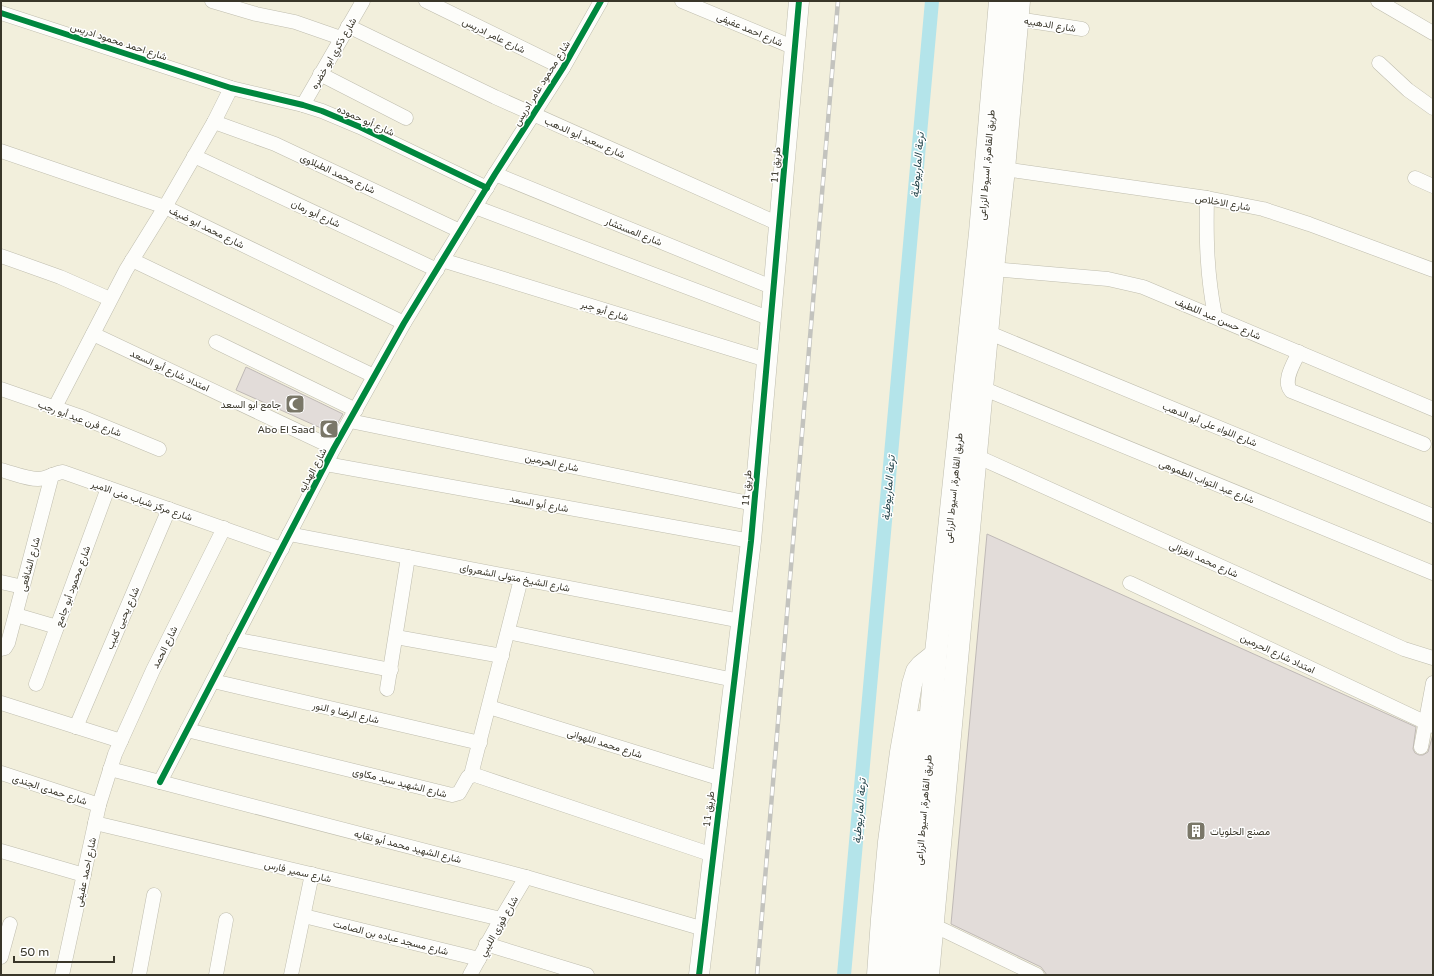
<svg xmlns="http://www.w3.org/2000/svg" width="1434" height="976" font-family="'Varela Round',Vazirmatn,sans-serif">
	<style>
		.lines { fill: none; stroke-linecap: round; stroke-linejoin: round }
		.canal { stroke: #b4e4ea; stroke-width: 14 }
		.building { fill: #e2dcd9; stroke: #bfb9b6 }
		.street-casing { stroke: #bfbdae; stroke-width: 15 }
		.secondary-casing { stroke: #bfbdae; stroke-width: 21 }
		.highway-casing { stroke: #bfbdae; stroke-width: 23 }
		.street { stroke: #fdfdfa; stroke-width: 14 }
		.secondary { stroke: #fdfdfa; stroke-width: 20 }
		.highway { stroke: #fdfdfa; stroke-width: 22 }
		.rail-casing { stroke: #c3c3be; stroke-width: 4.5 }
		.rail { stroke: #fff; stroke-width: 3; stroke-dasharray: 9; stroke-linecap: butt }
		.cycleway-casing { stroke: #fff; stroke-width: 8 }
		.cycleway { stroke: #00873e; stroke-width: 6 }
		.labels { text-anchor: middle; stroke-width: 3; stroke-linejoin: round; paint-order: stroke }
		.street-label { font-size: 10px; fill: #393629; stroke: #fff }
		.poi-label { font-size: 10px; fill: #393629; stroke: #fff; text-anchor: end }
		.water-label { font-size: 11px; font-style: italic; fill: #193b42; stroke: #fff }
	</style>
	<rect width="100%" height="100%" fill="#f2efdc"/>
	<g class="lines">
		<polyline class="canal" points="844,975 932,1"/>
	</g>
	<g class="building">
		<polygon points="246,367 343,414 332,433 236,390"/>
		<polygon points="987,534 1416,727 1413,749 1415,753 1419,755 1423,755 1428,752 1433,734 1433,975 1047,975 1041,967 951,924"/>
	</g>
	<g class="lines">
		<defs>
			<g id="street">
				<polyline points="212,1 256,14 295,22 341,38"/>
				<polyline points="426,1 563,68"/>
				<polyline points="682,1 795,48"/>
				<polyline points="1378,1 1433,33"/>
				<polyline points="1,13 231,88 303,105 322,111 360,127 487,188"/>
				<polyline points="1017,19 1082,29"/>
				<polyline points="348,26 495,97 779,224"/>
				<polyline points="1379,63 1408,90 1433,108"/>
				<polyline points="320,74 406,118"/>
				<polyline points="303,105 363,1"/>
				<polyline points="214,122 275,144 460,231"/>
				<polyline points="1,151 165,207 404,323"/>
				<polyline points="194,156 437,270"/>
				<polyline points="1004,169 1207,198 1263,209 1309,224 1433,270"/>
				<polyline points="495,174 774,288"/>
				<polyline points="1415,178 1433,186"/>
				<path d="M1207 198C1206 240 1207 275 1215 316"/>
				<polyline points="475,207 771,319"/>
				<polyline points="1,256 60,277 110,299"/>
				<polyline points="132,260 374,376"/>
				<polyline points="442,260 767,360"/>
				<polyline points="993,269 1108,279 1143,287 1433,409"/>
				<polyline points="987,332 1433,516"/>
				<polyline points="93,334 334,448"/>
				<polyline points="216,342 356,410"/>
				<path d="M1299 352C1294 363 1282 381 1291 391L1424 444"/>
				<polyline points="982,388 1433,573"/>
				<polyline points="1,389 79,416 159,449"/>
				<polyline points="55,407 126,270 165,207 214,122 231,88"/>
				<polyline points="350,421 754,504"/>
				<polyline points="976,456 1404,649 1433,658"/>
				<polyline points="326,464 751,541"/>
				<path d="M1 470C13 473 26 479 38 479 47 479 54 473 63 472L282 549"/>
				<polyline points="289,534 741,621"/>
				<polyline points="1,582 23,587"/>
				<polyline points="1130,583 1433,726"/>
				<polyline points="16,615 57,627"/>
				<polyline points="508,632 734,680"/>
				<polyline points="396,637 502,656"/>
				<polyline points="234,639 391,670"/>
				<polyline points="1,649 5,648 8,643 52,475"/>
				<polyline points="213,681 480,743"/>
				<polyline points="36,684 108,488"/>
				<polyline points="387,689 408,557"/>
				<polyline points="1,703 121,741"/>
				<polyline points="489,707 722,779"/>
				<polyline points="76,727 169,509"/>
				<polyline points="187,730 452,795 459,793 468,777 475,775 713,855"/>
				<polyline points="1421,747 1433,683"/>
				<polyline points="110,769 526,877 704,929"/>
				<polyline points="1,773 99,805"/>
				<polyline points="471,775 521,579"/>
				<polyline points="160,782 334,448 404,323 495,174 563,68 601,1"/>
				<polyline points="95,823 501,919"/>
				<polyline points="1,851 84,875"/>
				<polyline points="304,916 479,959"/>
				<polyline points="933,925 1037,975"/>
				<polyline points="486,944 587,975"/>
				<polyline points="1,957 10,924"/>
				<polyline points="62,975 99,805 115,754 153,670 224,528"/>
				<polyline points="139,975 154,895"/>
				<polyline points="216,975 226,920"/>
				<polyline points="291,975 312,874"/>
				<polyline points="470,975 501,919 526,877"/>
			</g>
			<g id="secondary">
				<polyline points="699,975 751,541 799,1"/>
				<polyline points="877,975 881,919 888,842 900,752 912,684 916,671 921,665 936,653"/>
			</g>
			<g id="highway">
				<polyline points="891,975 905,807 910,765 919,722"/>
				<polyline points="909,975 936,653 980,233 1000,1"/>
				<polyline points="928,975 993,269 1004,169 1019,1"/>
			</g>
		</defs>
		<use href="#street" class="street-casing"/>
		<use href="#secondary" class="secondary-casing"/>
		<use href="#highway" class="highway-casing"/>
		<use href="#street" class="street"/>
		<use href="#secondary" class="secondary"/>
		<use href="#highway" class="highway"/>
		<defs>
			<polyline id="rail" points="757,975 838,1"/>
		</defs>
		<use href="#rail" class="rail-casing"/>
		<use href="#rail" class="rail"/>
		<defs>
			<g id="cycleway">
				<polyline points="1,13 231,88 303,105 322,111 360,127 487,188"/>
				<polyline points="160,782 334,448 404,323 495,174 563,68 601,1"/>
				<polyline points="699,975 751,541 799,1"/>
			</g>
		</defs>
		<use href="#cycleway" class="cycleway-casing"/>
		<use href="#cycleway" class="cycleway"/>
	</g>
	<defs>
		<symbol id="mosque-square" viewBox="-11 -11 22 22"><rect x="-9" y="-9" width="18" height="18" rx="4" fill="#7a7768" stroke="#fff"/><path d="M3.5-4.9A6 6 0 1 0 3.5 4.9A5 5 0 1 1 3.5-4.9Z" fill="#fff"/></symbol>
		<symbol id="building-square" viewBox="-11 -11 22 22"><rect x="-9" y="-9" width="18" height="18" rx="4" fill="#7a7768" stroke="#fff"/><path d="M-4-6H4V6H1V3H-1V6H-4ZM-2.5-4.3h1.7v1.8h-1.7ZM.8-4.3h1.7v1.8H.8ZM-2.5-1h1.7V.8h-1.7ZM.8-1h1.7V.8H.8Z" fill="#fff"/></symbol>
	</defs>
	<g fill-rule="evenodd">
		<use href="#mosque-square" x="284" y="393" width="22" height="22"/>
		<use href="#mosque-square" x="318" y="418" width="22" height="22"/>
		<use href="#building-square" x="1185" y="820" width="22" height="22"/>
	</g>
	<g class="labels">
		<g class="street-label">
			<text transform="translate(1050 24) rotate(9)" y="4">شارع الدهبيه</text>
			<text transform="translate(750 29) rotate(23)" y="4">شارع احمد عفيفى</text>
			<text transform="translate(494 35) rotate(26)" y="4">شارع عامر ادريس</text>
			<text transform="translate(119 41) rotate(18)" y="4">شارع احمد محمود ادريس</text>
			<text transform="translate(333 53) rotate(-60)" y="4">شارع ذكري ابو خضره</text>
			<text transform="translate(541 83) rotate(-58)" y="4">شارع محمود عامر ادريس</text>
			<text transform="translate(366 120) rotate(24)" y="4">شارع أبو حموده</text>
			<text transform="translate(585 137) rotate(24)" y="4">شارع سعيد أبو الدهب</text>
			<text transform="translate(775 165) rotate(-85)" y="4">طريق 11</text>
			<text transform="translate(986 165) rotate(-85)" y="4">طريق القاهرة, اسيوط الزراعى</text>
			<text transform="translate(338 173) rotate(25)" y="4">شارع محمد الطبلاوى</text>
			<text transform="translate(1223 202) rotate(10)" y="4">شارع الاخلاص</text>
			<text transform="translate(316 213) rotate(25)" y="4">شارع أبو رمان</text>
			<text transform="translate(207 227) rotate(26)" y="4">شارع محمد ابو ضيف</text>
			<text transform="translate(634 231) rotate(22)" y="4">شارع المستشار</text>
			<text transform="translate(605 310) rotate(17)" y="4">شارع أبو جبر</text>
			<text transform="translate(1218 318) rotate(23)" y="4">شارع حسن عبد اللطيف</text>
			<text transform="translate(170 370) rotate(25)" y="4">امتداد شارع أبو السعد</text>
			<text transform="translate(80 418) rotate(20)" y="4">شارع فرن عيد أبو رجب</text>
			<text transform="translate(1210 424) rotate(22)" y="4">شارع اللواء على أبو الدهب</text>
			<text transform="translate(552 462) rotate(12)" y="4">شارع الحرمين</text>
			<text transform="translate(312 470) rotate(-62)" y="4">شارع الهدايه</text>
			<text transform="translate(1207 481) rotate(22)" y="4">شارع عبد التواب الطموهى</text>
			<text transform="translate(746 488) rotate(-85)" y="4">طريق 11</text>
			<text transform="translate(953 488) rotate(-84)" y="4">طريق القاهرة, اسيوط الزراعى</text>
			<text transform="translate(142 500) rotate(19)" y="4">شارع مركز شباب منى الامير</text>
			<text transform="translate(539 503) rotate(10)" y="4">شارع أبو السعد</text>
			<text transform="translate(1204 559) rotate(24)" y="4">شارع محمد الغزالى</text>
			<text transform="translate(29 564) rotate(-75)" y="4">شارع الشافعى</text>
			<text transform="translate(515 577) rotate(11)" y="4">شارع الشيخ متولى الشعرواى</text>
			<text transform="translate(72 586) rotate(-70)" y="4">شارع محمود أبو جامع</text>
			<text transform="translate(122 618) rotate(-66)" y="4">شارع يحيى كليب</text>
			<text transform="translate(164 647) rotate(-64)" y="4">شارع الحمد</text>
			<text transform="translate(1278 653) rotate(25)" y="4">امتداد شارع الحرمين</text>
			<text transform="translate(346 712) rotate(13)" y="4">شارع الرضا و النور</text>
			<text transform="translate(605 743) rotate(17)" y="4">شارع محمد اللهوانى</text>
			<text transform="translate(400 782) rotate(14)" y="4">شارع الشهيد سيد مكاوى</text>
			<text transform="translate(50 789) rotate(18)" y="4">شارع حمدى الجندى</text>
			<text transform="translate(708 809) rotate(-83)" y="4">طريق 11</text>
			<text transform="translate(923 810) rotate(-85)" y="4">طريق القاهرة, اسيوط الزراعى</text>
			<text transform="translate(408 846) rotate(14)" y="4">شارع الشهيد محمد أبو تقايه</text>
			<text transform="translate(298 871) rotate(13)" y="4">شارع سمير فارس</text>
			<text transform="translate(85 872) rotate(-78)" y="4">شارع احمد عفيفى</text>
			<text transform="translate(498 926) rotate(-60)" y="4">شارع فوزى الليبي</text>
			<text transform="translate(391 937) rotate(14)" y="4">شارع مسجد عباده بن الصامت</text>
		</g>
		<g class="poi-label">
			<text x="281" y="408">جامع ابو السعد</text>
			<text x="315" y="433">Abo El Saad</text>
			<text x="1210" y="835" text-anchor="start">مصنع الحلويات</text>
		</g>
		<g class="water-label">
			<text transform="translate(917 165) rotate(-85)" y="4">ترعة الماريوطية</text>
			<text transform="translate(888 488) rotate(-85)" y="4">ترعة الماريوطية</text>
			<text transform="translate(859 811) rotate(-85)" y="4">ترعة الماريوطية</text>
		</g>
	</g>
	<rect width="1434" height="976" fill="none" stroke="#393629" stroke-width="4"/>
	<path d="M14 956v6h100v-6" fill="none" stroke="#393629" stroke-width="2"/>
	<text x="20" y="956" font-size="12" fill="#393629" stroke="#ffffff" stroke-width="3" paint-order="stroke">50 m</text>
</svg>
